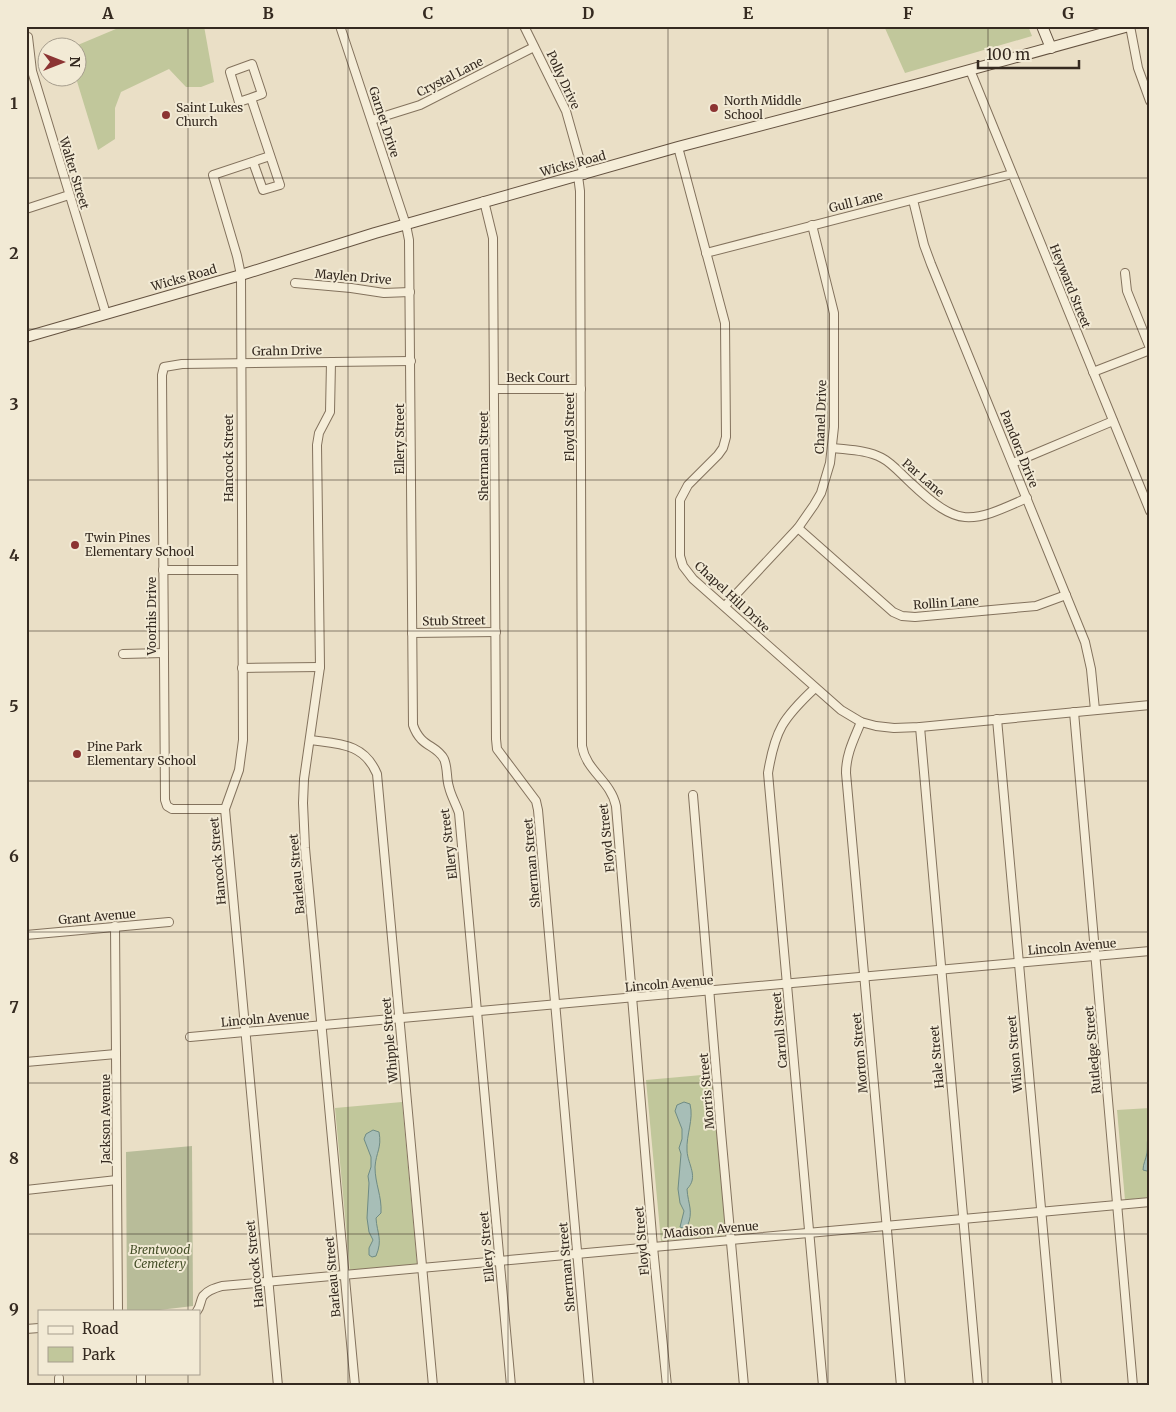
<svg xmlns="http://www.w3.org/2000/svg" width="1176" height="1412" font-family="Merriweather,serif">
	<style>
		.green { fill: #c1c79b }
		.cemetery { fill: #b8bc99 }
		.water { fill: #a7beb7; stroke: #6f8b84 }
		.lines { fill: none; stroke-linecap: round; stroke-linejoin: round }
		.minor-casing { stroke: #83725d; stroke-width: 10 }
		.secondary-casing { stroke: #655341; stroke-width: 12 }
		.minor { stroke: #f5edd8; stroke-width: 8 }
		.secondary { stroke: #f5edd8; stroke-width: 10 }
		.grid { fill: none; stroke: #352a20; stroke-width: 1; stroke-opacity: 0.55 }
		.poi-dot { fill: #8c3433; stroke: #f2ead5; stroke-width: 2 }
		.labels { text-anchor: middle; stroke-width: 4; stroke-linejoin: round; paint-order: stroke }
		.street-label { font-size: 12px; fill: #352a20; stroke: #f2ead5 }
		.poi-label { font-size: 12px; fill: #352a20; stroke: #f2ead5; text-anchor: start }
		.park-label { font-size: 12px; font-style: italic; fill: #454f28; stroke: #f2ead5 }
		.neatline { fill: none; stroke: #352a20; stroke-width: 2 }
		.grid-label { font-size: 16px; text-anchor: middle; font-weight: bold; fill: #352a20 }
	</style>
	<rect width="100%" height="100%" fill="#eadfc6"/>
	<g class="green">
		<polygon points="123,26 204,26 214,82 201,87 186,87 169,69 121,92 115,108 115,139 98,150 76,78 78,78 78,48 73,47"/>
		<polygon points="884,26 1028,26 1032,36 905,73"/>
		<polygon points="713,1074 728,1235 661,1241 646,1080"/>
		<polygon points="402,1102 417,1264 350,1270 335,1108"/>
		<polygon points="1150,1108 1150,1197 1125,1200 1117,1110"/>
	</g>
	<polygon class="cemetery" points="192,1146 193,1306 151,1311 127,1311 126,1152"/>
	<g class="water">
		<path d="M684 1102 690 1104C694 1120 686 1134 687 1151 688 1165 699 1177 687 1189 688 1205 694 1211 687 1227L683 1228 680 1227 684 1211 680 1203 678 1189 681 1154 679 1148 682 1139V1129L675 1111 677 1105Z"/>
		<path d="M373 1130 379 1132C382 1148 376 1152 375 1167 375 1184 382 1196 381 1213L376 1218C377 1234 383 1239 376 1256L372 1257 369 1255V1248L373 1240 369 1232 367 1218 369 1183 368 1176 371 1167V1157L364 1139 366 1134Z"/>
		<path d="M1150 1132V1169L1147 1171 1143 1170C1143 1164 1146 1159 1147 1153 1148 1145 1146 1139 1150 1132Z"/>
	</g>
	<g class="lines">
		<defs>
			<g id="minor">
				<path d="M340 26 406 225 409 240 413 725C421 748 436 744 444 759 448 768 446 778 449 787 451 796 456 804 459 813L511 1386"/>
				<polyline points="524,26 566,111 584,175"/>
				<polyline points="1130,26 1138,68 1150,101"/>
				<polyline points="28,37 32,71 106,314"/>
				<polyline points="970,70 1150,511"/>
				<polyline points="251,98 239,102 230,72 252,64 262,94 251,98 280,185 263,190 253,162"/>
				<polyline points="372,120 420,105 534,47"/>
				<polyline points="678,147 725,323 726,437 723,448 718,455 688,485 680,500 680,556 683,566 693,579 841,710 861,722 876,726 894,728 920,727 1150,705"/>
				<polyline points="270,156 213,175 237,256 241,275 243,740 239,770 225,809 278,1386"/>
				<path d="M578 176 580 191 582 746C586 771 611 781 616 806L653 1247 667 1386"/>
				<polyline points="913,200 924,245 931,264 1085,642 1091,669 1095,710"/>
				<polyline points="484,201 493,238 496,739 497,749 536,801 538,810 589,1386"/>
				<polyline points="26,209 69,195"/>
				<polyline points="706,253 1012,174"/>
				<polyline points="1125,273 1127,291 1150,348"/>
				<polyline points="295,283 351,288 384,293 410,292"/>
				<polyline points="331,362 330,412 319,433 317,445 320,667 304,779 303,803 305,848 355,1386"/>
				<polyline points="1093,372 1150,350"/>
				<polyline points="495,389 581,389"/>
				<path d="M833 448C849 450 867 450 882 458 892 463 902 475 911 483 959 528 969 524 1027 498"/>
				<polyline points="1013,463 1113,421"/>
				<polyline points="798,528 893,612 902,616 915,617 1036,606 1066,595"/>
				<polyline points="163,570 241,570"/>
				<polyline points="725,606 798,528 814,505 821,493 830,463 834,427 834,313 812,225"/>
				<polyline points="412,633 496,632"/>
				<polyline points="123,654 164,653"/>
				<polyline points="242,668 320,667"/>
				<path d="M815 688C783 718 775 730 768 773L823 1386"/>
				<polyline points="1074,712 1133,1386"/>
				<polyline points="997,719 1057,1386"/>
				<path d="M861 722C854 739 846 754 846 773L901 1386"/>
				<polyline points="920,727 978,1386"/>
				<path d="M310 740C339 744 364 743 377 774L433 1386"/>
				<polyline points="693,795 721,1132 744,1386"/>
				<polyline points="225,809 172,809 167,806 165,800 162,375 164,367 182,364 411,361"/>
				<polyline points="115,926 118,1311"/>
				<polyline points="26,935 169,922"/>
				<polyline points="190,1037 1150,951"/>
				<polyline points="26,1062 116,1054"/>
				<polyline points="26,1190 117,1180"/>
				<path d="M197 1311C201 1306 200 1301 203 1296 208 1290 215 1288 222 1286L1150 1202"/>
				<polyline points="26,1329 39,1328"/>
				<polyline points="59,1386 59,1378"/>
				<polyline points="141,1386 141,1373"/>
			</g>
			<g id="secondary">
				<polyline points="1042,26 1051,48"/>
				<polyline points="26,337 241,275 375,233 678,147 926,82 1129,26"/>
			</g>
		</defs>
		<use href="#minor" class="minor-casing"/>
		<use href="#secondary" class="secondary-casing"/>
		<use href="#minor" class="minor"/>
		<use href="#secondary" class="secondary"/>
	</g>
	<path class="grid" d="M188 26V1311M348 26V1386M508 26V1386M668 26V1386M828 26V1386M988 26V1386M26 178H1150M26 329H1150M26 480H1150M26 631H1150M26 781H1150M26 932H1150M26 1083H1150M26 1234H1150M188 1373V1386"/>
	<g class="poi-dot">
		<circle cx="714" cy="108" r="5"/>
		<circle cx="166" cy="115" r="5"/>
		<circle cx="75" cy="545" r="5"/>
		<circle cx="77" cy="754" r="5"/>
	</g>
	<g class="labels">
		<g class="street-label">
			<text transform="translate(450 77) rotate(-27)" y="4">Crystal Lane</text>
			<text transform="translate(563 80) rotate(65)" y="4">Polly Drive</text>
			<text transform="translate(384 122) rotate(72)" y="4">Garnet Drive</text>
			<text transform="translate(573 164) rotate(-15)" y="4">Wicks Road</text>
			<text transform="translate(74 173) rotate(73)" y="4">Walter Street</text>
			<text transform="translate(856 202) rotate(-14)" y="4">Gull Lane</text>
			<text transform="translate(353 277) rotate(5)" y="4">Maylen Drive</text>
			<text transform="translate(184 278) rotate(-16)" y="4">Wicks Road</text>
			<text transform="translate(1070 286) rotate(68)" y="4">Heyward Street</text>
			<text transform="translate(287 351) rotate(-1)" y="4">Grahn Drive</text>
			<text x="538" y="382">Beck Court</text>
			<text transform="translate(821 417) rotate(-88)" y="4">Chanel Drive</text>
			<text transform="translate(570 427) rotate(-90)" y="4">Floyd Street</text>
			<text transform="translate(400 439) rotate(-90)" y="4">Ellery Street</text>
			<text transform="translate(1019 449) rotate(68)" y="4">Pandora Drive</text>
			<text transform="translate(484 456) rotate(-90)" y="4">Sherman Street</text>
			<text transform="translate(229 458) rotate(-90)" y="4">Hancock Street</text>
			<text transform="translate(923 478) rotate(41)" y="4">Par Lane</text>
			<text transform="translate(732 597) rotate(43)" y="4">Chapel Hill Drive</text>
			<text transform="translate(946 603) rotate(-4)" y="4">Rollin Lane</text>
			<text transform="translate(152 616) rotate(-90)" y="4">Voorhis Drive</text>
			<text transform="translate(454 621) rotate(-1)" y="4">Stub Street</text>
			<text transform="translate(607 838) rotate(-96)" y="4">Floyd Street</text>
			<text transform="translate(449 844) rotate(-97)" y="4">Ellery Street</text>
			<text transform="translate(218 861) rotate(-95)" y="4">Hancock Street</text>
			<text transform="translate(532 863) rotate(-95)" y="4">Sherman Street</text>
			<text transform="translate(297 874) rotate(-95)" y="4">Barleau Street</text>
			<text transform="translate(97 917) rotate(-5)" y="4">Grant Avenue</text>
			<text transform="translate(1072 947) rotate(-5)" y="4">Lincoln Avenue</text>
			<text transform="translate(669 984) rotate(-5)" y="4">Lincoln Avenue</text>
			<text transform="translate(265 1019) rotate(-5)" y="4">Lincoln Avenue</text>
			<text transform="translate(780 1030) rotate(-95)" y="4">Carroll Street</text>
			<text transform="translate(390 1040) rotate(-95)" y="4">Whipple Street</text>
			<text transform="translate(1093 1050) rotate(-95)" y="4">Rutledge Street</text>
			<text transform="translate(860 1053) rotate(-95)" y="4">Morton Street</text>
			<text transform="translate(1015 1054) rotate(-95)" y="4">Wilson Street</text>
			<text transform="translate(937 1057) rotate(-95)" y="4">Hale Street</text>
			<text transform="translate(707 1091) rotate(-95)" y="4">Morris Street</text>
			<text transform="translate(106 1119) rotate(-90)" y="4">Jackson Avenue</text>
			<text transform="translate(711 1230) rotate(-5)" y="4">Madison Avenue</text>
			<text transform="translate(642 1241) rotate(-95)" y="4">Floyd Street</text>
			<text transform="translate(487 1247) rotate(-95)" y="4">Ellery Street</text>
			<text transform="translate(255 1264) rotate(-96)" y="4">Hancock Street</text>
			<text transform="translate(567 1267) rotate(-95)" y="4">Sherman Street</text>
			<text transform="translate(333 1277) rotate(-95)" y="4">Barleau Street</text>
		</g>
		<g class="poi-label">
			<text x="724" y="105">North Middle<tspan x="724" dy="14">School</tspan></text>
			<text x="176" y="112">Saint Lukes<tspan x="176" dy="14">Church</tspan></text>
			<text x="85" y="542">Twin Pines<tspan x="85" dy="14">Elementary School</tspan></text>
			<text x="87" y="751">Pine Park<tspan x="87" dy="14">Elementary School</tspan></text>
		</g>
		<g class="park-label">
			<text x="160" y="1254">Brentwood<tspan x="160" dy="14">Cemetery</tspan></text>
		</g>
	</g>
	<rect width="1176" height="1412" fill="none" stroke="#f2ead5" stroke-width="55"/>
	<rect x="38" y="1310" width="162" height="65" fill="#f2ead5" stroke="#a69d8d"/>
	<rect x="48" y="1326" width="25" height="8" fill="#f5edd8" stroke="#a69d8d"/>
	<text x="82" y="1334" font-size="15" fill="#352a20">Road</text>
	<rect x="48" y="1347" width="25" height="15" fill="#c1c79b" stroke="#a69d8d"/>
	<text x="82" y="1360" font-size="15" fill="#352a20">Park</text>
	<g transform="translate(62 62) rotate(90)"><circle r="24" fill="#f2ead5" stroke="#a69d8d"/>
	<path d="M0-4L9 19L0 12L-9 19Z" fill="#8c3433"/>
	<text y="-8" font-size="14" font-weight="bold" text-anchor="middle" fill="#352a20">N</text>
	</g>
	<path d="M978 60v8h101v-8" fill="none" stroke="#352a20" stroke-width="2.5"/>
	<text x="986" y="60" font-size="15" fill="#352a20" stroke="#f2ead5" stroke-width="4" paint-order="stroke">100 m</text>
	<rect x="28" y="28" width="1120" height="1356" class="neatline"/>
	<g class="grid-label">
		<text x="108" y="19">A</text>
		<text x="268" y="19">B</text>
		<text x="428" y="19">C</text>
		<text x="588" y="19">D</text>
		<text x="748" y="19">E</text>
		<text x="908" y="19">F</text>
		<text x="1068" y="19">G</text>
		<text x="14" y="109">1</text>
		<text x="14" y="259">2</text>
		<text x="14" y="410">3</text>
		<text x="14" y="561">4</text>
		<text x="14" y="712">5</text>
		<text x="14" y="862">6</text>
		<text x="14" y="1013">7</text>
		<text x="14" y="1164">8</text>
		<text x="14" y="1315">9</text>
	</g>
</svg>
